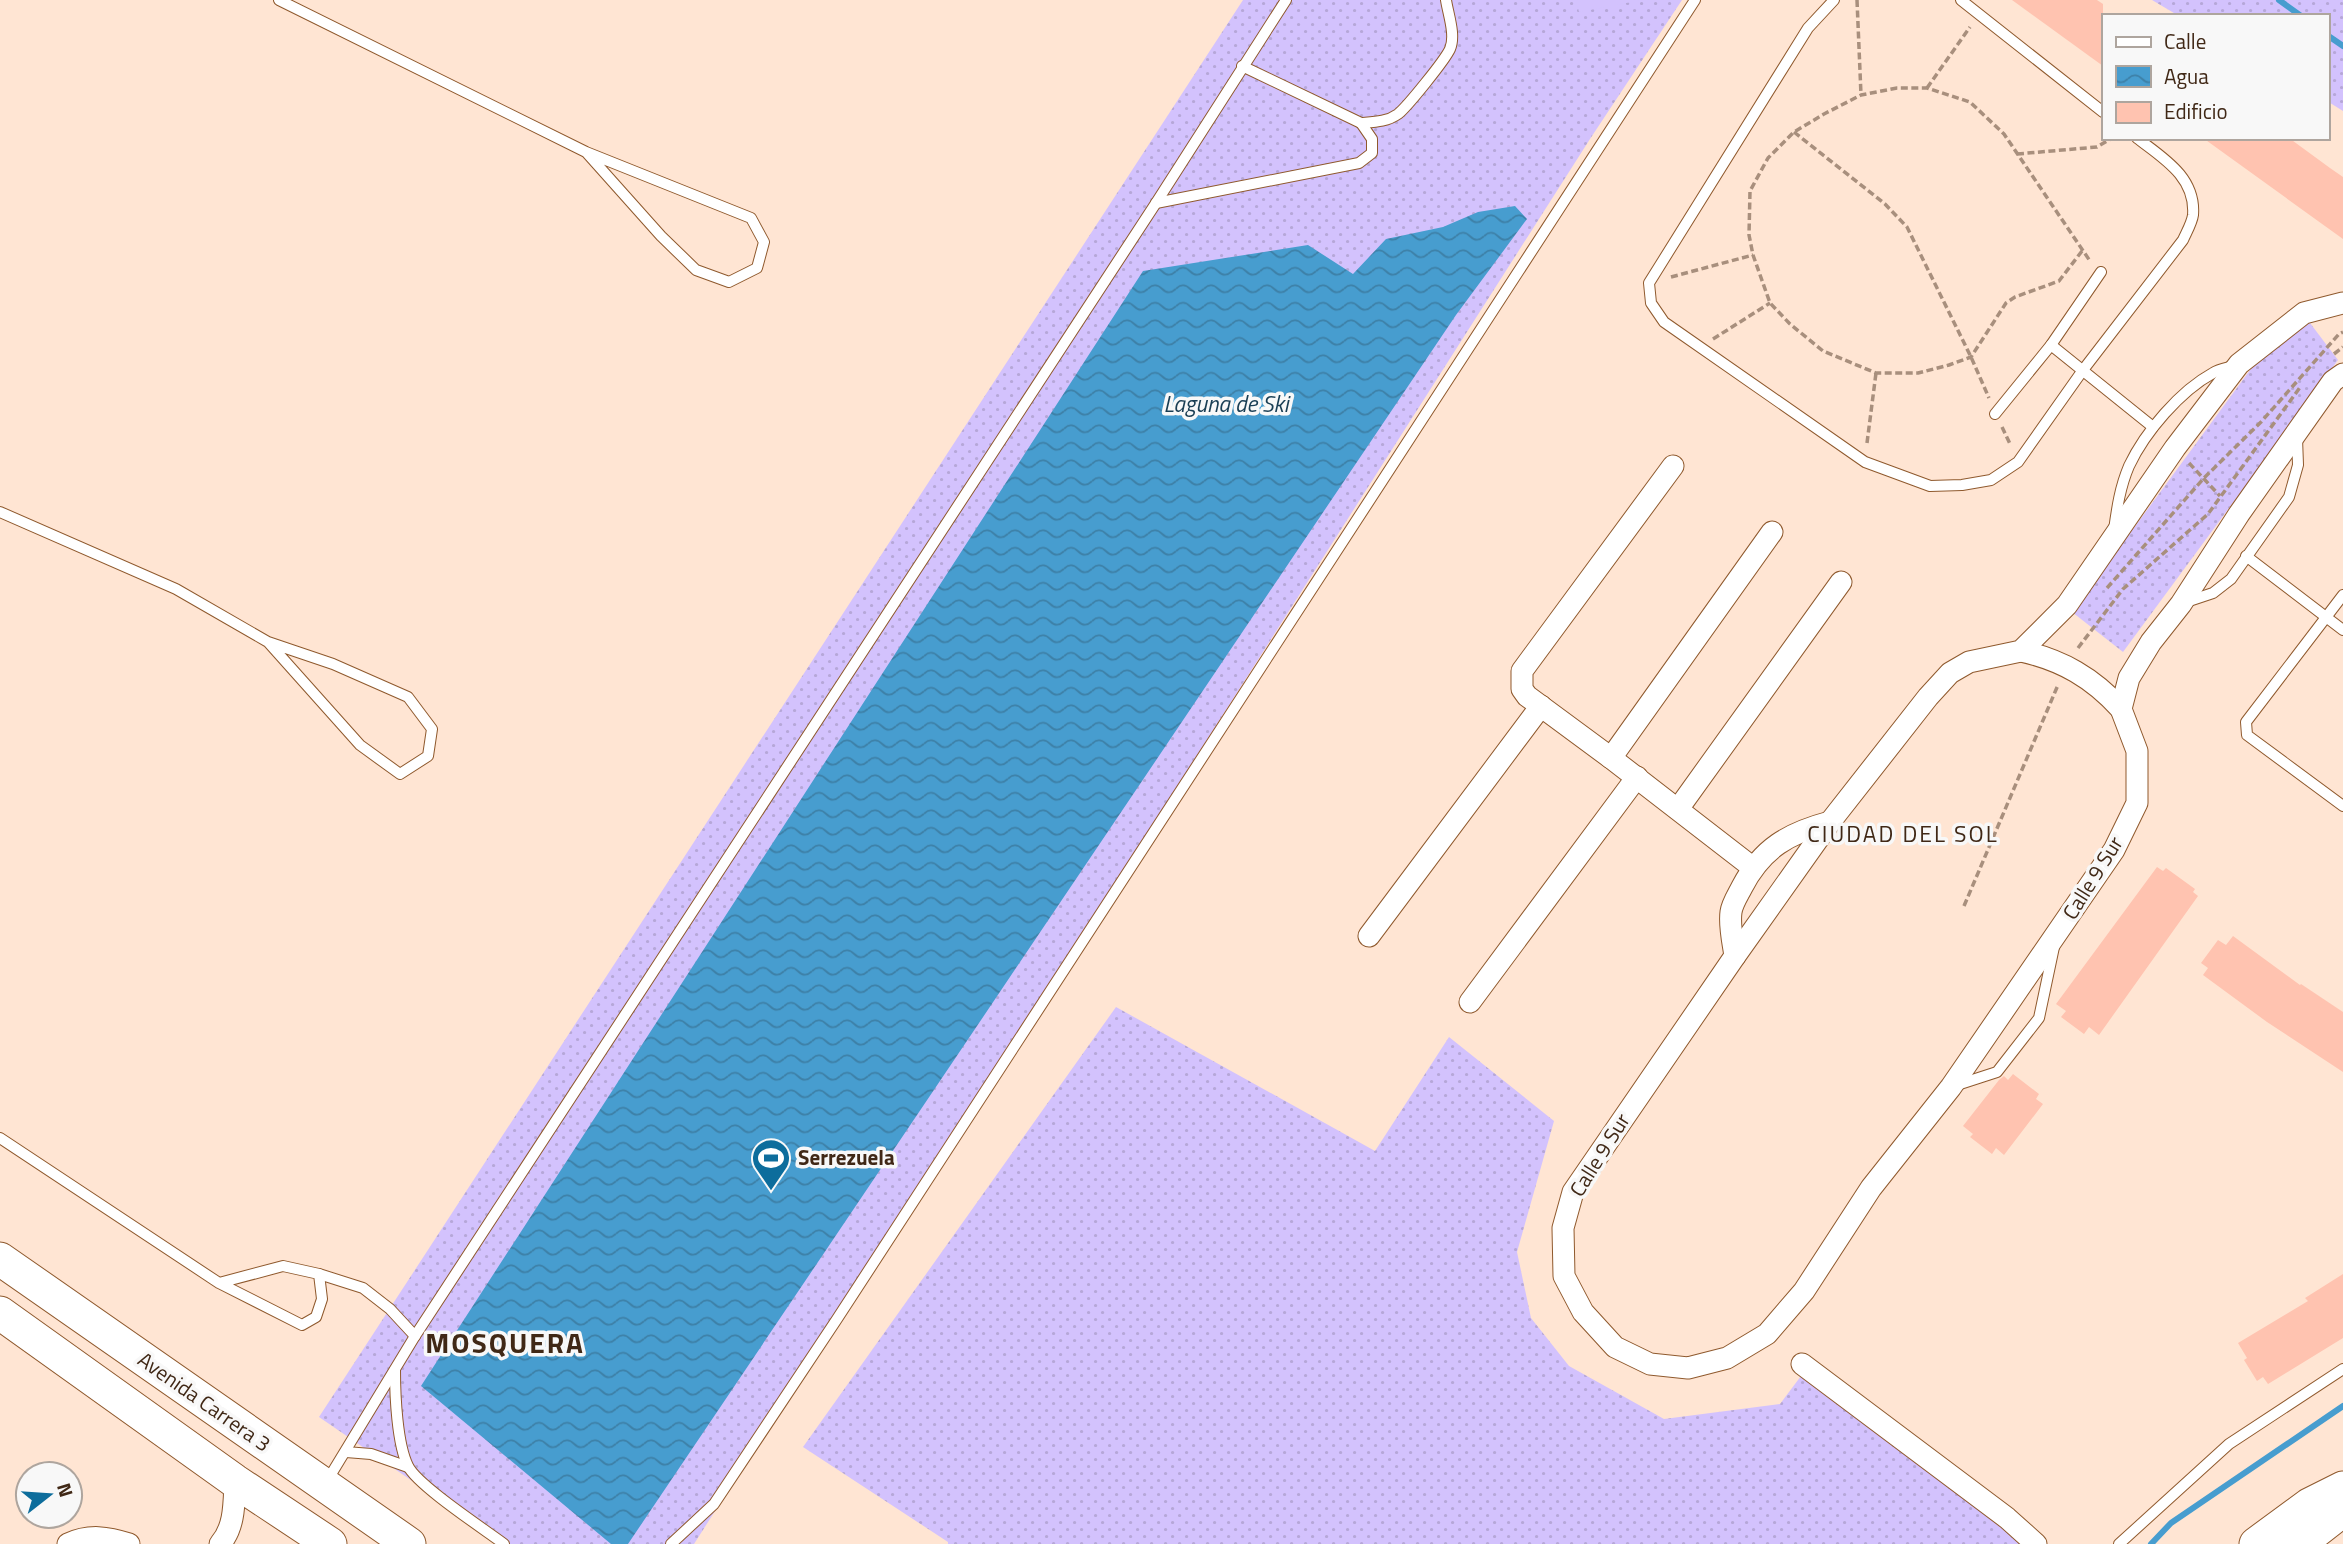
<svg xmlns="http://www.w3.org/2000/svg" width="2343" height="1544" font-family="'Titillium Web',sans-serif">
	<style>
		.grass { fill: url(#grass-dots) }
		.pitch { fill: #d3c2fd }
		.water { fill: url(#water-waves) }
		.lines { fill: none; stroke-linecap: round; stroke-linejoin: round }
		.stream { stroke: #479dcf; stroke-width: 6 }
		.building { fill: #ffc3b0 }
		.service-casing { stroke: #8f592d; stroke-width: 12 }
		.minor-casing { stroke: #8f592d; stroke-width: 23 }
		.primary-casing { stroke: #8f592d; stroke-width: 35 }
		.path { stroke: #a88f7d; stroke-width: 3.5; stroke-dasharray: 7 3.5; stroke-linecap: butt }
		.service { stroke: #fff; stroke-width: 10 }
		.minor { stroke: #fff; stroke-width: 21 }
		.primary { stroke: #fff; stroke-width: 33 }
		.labels { text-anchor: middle; stroke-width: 7; stroke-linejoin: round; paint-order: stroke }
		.street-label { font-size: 21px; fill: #402816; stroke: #f8f8f8 }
		.poi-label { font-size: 21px; font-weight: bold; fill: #402816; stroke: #f8f8f8; text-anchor: start }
		.water-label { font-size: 23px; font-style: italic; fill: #193e54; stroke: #f8f8f8 }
		.neighbourhood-label { font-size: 23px; letter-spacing: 2px; fill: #402816; stroke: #f8f8f8 }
		.district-label { font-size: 28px; font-weight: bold; letter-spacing: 2px; fill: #402816; stroke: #f8f8f8 }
	</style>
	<defs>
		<pattern id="grass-dots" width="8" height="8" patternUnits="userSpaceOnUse" patternTransform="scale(1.75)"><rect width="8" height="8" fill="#d3c2fd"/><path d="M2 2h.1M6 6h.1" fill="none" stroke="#b6a7d8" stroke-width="1.8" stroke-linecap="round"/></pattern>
		<pattern id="water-waves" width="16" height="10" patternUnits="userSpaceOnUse" patternTransform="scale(1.75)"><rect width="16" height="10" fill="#479dcf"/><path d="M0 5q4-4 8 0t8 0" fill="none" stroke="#3d80a7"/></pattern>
	</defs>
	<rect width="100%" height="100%" fill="#ffe5d3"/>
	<g class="grass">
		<polygon points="1243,0 1682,0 1590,139 694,1544 504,1544 319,1417"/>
		<polygon points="2152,0 2343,0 2343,111 2327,101 2327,16 2179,16"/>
		<polygon points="2307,319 2338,360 2123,652 2072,612 2267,347"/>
		<polygon points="1116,1007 1375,1151 1449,1037 1554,1121 1517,1252 1531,1318 1569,1366 1664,1419 1780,1404 1807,1368 2022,1544 948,1544 948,1542 803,1447"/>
	</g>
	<polygon class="pitch" points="1576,0 1642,0 1579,12"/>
	<polygon class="water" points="1515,206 1527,219 1456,315 628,1544 611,1544 421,1386 1143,271 1308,245 1353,274 1386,239 1443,227 1478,212"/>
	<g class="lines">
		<g class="stream">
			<polyline points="2279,0 2301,16"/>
			<polyline points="2327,35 2343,46"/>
			<polyline points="2151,1544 2171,1523 2343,1406"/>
		</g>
	</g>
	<g class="building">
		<polygon points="2012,0 2097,0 2103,4 2103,66"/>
		<polygon points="2203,138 2289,138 2330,168 2343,177 2343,239"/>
		<polygon points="2157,867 2163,871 2166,868 2195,889 2193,892 2198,896 2099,1035 2089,1027 2084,1034 2061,1017 2066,1011 2056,1004"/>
		<polygon points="2233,936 2300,985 2301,984 2343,1012 2343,1072 2267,1022 2203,975 2208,968 2201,963 2218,940 2226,945"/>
		<polygon points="2013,1074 2039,1094 2036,1099 2043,1104 2004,1155 1996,1148 1992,1154 1970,1137 1973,1134 1963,1126 1999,1080 2004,1076 2008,1080"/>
		<polygon points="2343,1274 2343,1338 2268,1384 2263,1377 2257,1381 2244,1360 2247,1358 2238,1343 2308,1301 2305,1298"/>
	</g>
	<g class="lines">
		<defs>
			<g id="service">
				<polyline points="279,0 586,152 751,218 764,242 757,268 729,282 696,270 661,236 586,152"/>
				<path d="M1834 0 1808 28 1649 283 1651 303 1664 322 1865 462 1930 486 1962 485 1991 480 2018 462 2083 370 2183 240C2186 233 2192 223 2193 215 2196 177 2163 158 2137 138"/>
				<polyline points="1961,0 2103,112"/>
				<path d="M1242 66 1361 123C1374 122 1387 122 1398 114 1407 107 1445 60 1450 49 1456 35 1448 14 1446 0"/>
				<polyline points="1156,203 1359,163 1372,153 1372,139 1361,123"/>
				<polyline points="2051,345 2153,427"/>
				<polyline points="1995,414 2051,345 2101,272"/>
				<polyline points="0,512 176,589 268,642 333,664 408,697 432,729 428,756 400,774 360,745 268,642"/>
				<path d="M2114 530C2117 508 2120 487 2129 466 2145 432 2180 391 2213 373 2219 369 2227 368 2234 366"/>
				<polyline points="2246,556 2343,630"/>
				<polyline points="2343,595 2246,722 2247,735 2343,806"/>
				<polyline points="2186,602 2213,593 2231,579 2289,497 2298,465 2297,438"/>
				<polyline points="1957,1085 1997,1072 2039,1018 2054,947"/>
				<polyline points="0,1138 219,1283 302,1325 316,1317 322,1299 319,1274 283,1266 219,1283"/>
				<polyline points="319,1274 363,1288 390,1309 415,1336"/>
				<path d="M395 1370C395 1395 397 1444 408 1466 417 1485 484 1529 504 1544"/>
				<polyline points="346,1452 371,1454 408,1467"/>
				<polyline points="327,1481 415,1336 1156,203 1286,0"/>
				<polyline points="671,1544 714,1504 837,1319 1695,0"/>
				<polyline points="2119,1544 2229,1444 2343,1369"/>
			</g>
			<g id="minor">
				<polyline points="2343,303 2304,313 2239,364 2175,448 2067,605 2021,651 1969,662 1950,673 1928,697 1830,822 1735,956 1573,1192 1563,1228 1564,1276 1583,1312 1615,1347 1650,1364 1688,1368 1727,1358 1767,1334 1804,1291 1871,1188 1951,1087 2114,850 2137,803 2137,751 2121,709 2129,678 2151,642 2181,604 2239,514 2333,381 2343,374"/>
				<polyline points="1673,466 1522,671 1522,689 1527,696 1611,758 1752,867"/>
				<path d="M2021 651C2062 660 2093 678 2121 709"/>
				<polyline points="1611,758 1772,532"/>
				<polyline points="1678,809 1841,582"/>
				<polyline points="1369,936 1541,706"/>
				<path d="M1735 956C1733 942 1729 926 1731 912 1732 904 1738 895 1742 887 1762 848 1789 833 1830 822"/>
				<polyline points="1470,1002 1637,777"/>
				<polyline points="1802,1364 2007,1518 2036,1544"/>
				<path d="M68 1544C89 1534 108 1537 129 1544"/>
				<path d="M220 1544C235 1527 234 1503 235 1481"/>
			</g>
			<g id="primary">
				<polyline points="0,1259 409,1544"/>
				<polyline points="0,1313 235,1481 330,1544"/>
				<polyline points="2256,1544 2309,1505 2343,1488"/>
				<polyline points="2299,1544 2343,1510"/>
			</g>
		</defs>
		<use href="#service" class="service-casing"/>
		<use href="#minor" class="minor-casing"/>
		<use href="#primary" class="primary-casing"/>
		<g class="path">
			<polyline points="1857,0 1861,95"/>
			<polyline points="1927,88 1970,27"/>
			<polyline points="1794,132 1885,204 1907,227 1971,357 1989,398"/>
			<polyline points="2017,154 2097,147 2112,138"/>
			<polyline points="2082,251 2059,281 2015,297 2006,303 1971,357 1949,365 1918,373 1876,373 1823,351 1790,324 1770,303 1753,255 1749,235 1750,191 1768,158 1794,132 1824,114 1861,95 1897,88 1927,88 1970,102 2004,134 2090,261"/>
			<polyline points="1671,277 1753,255"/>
			<polyline points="1713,339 1770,303"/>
			<polyline points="2334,354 2343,347"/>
			<polyline points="2002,427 2011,446"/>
			<polyline points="1867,443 1876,373"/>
			<polyline points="2189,463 2220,496"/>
			<polyline points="2107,588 2204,478 2261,422 2339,334 2343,332"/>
			<polyline points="2078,648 2123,589 2208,514 2301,386"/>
			<polyline points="1964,906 2058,685"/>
		</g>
		<use href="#service" class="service"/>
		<use href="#minor" class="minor"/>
		<use href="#primary" class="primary"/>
	</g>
	<defs>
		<symbol id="stadium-pin" viewBox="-11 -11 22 30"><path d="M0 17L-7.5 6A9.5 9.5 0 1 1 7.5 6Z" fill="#0d6d9c" stroke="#f8f8f8"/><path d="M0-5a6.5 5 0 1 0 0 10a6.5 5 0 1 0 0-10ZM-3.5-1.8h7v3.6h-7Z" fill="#fff"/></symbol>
	</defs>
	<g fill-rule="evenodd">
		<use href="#stadium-pin" x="749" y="1136" width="44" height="60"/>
	</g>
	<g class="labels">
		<g class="street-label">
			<text transform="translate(2093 878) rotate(-58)" y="7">Calle 9 Sur</text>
			<text transform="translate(1600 1155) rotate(-58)" y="7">Calle 9 Sur</text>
			<text transform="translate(204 1402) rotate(35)" y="7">Avenida Carrera 3</text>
		</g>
		<g class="poi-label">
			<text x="798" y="1165">Serrezuela</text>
		</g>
		<g class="water-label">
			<text x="1226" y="412">Laguna de Ski</text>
		</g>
		<g class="neighbourhood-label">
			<text x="1903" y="842">CIUDAD DEL SOL</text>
		</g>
		<g class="district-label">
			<text x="505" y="1353">MOSQUERA</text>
		</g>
	</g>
	<rect x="2102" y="14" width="228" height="126" fill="#f8f8f8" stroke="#aea59e" stroke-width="2"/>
	<rect x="2116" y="37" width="35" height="10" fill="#ffffff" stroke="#aea59e" stroke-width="2"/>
	<text x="2164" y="49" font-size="21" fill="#402816">Calle</text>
	<rect x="2116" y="66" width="35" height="21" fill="url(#water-waves)" stroke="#aea59e" stroke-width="2"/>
	<text x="2164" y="84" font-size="21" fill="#402816">Agua</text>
	<rect x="2116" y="102" width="35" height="21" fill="#ffc3b0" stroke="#aea59e" stroke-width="2"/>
	<text x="2164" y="119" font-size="21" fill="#402816">Edificio</text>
	<g transform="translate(49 1495) rotate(73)"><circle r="33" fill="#f8f8f8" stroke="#aea59e" stroke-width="2"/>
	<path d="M0-5L12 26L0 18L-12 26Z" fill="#0d6d9c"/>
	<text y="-10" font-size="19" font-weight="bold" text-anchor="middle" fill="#402816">N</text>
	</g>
</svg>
